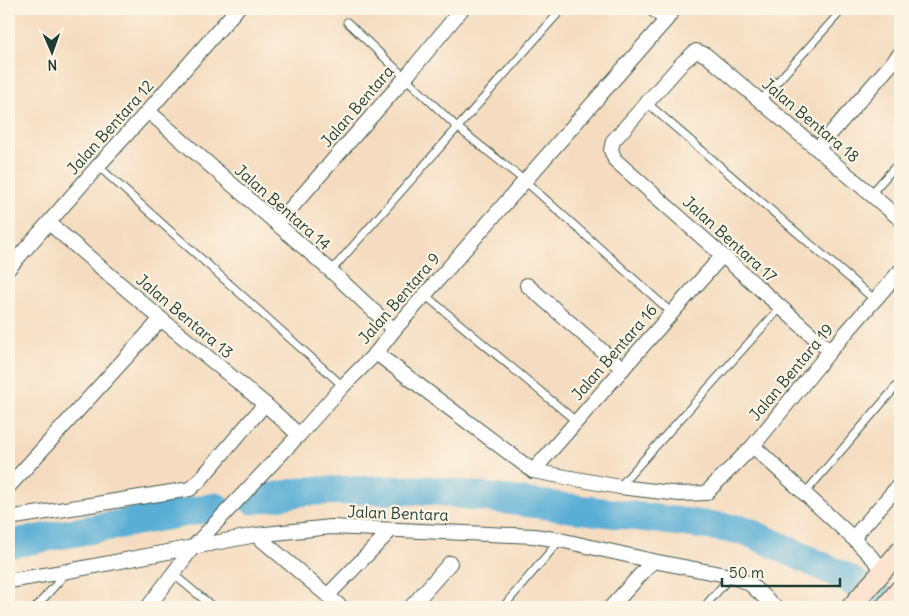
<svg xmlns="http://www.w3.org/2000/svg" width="909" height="616" font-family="Delius,sans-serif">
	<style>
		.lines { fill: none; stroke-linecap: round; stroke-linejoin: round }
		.river { stroke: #59aed5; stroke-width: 29 }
		.service-casing { stroke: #3f5549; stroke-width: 9 }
		.minor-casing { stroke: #3f5549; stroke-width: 16 }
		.secondary-casing { stroke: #3f5549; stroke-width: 21 }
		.service { stroke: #fff; stroke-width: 7 }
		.minor { stroke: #fff; stroke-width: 14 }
		.secondary { stroke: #fde4d1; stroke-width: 19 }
		.labels { text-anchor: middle; stroke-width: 4.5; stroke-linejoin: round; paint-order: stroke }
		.street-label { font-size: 16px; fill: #1f3d34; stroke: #fcf5e5 }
	</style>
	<rect width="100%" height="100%" fill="#fcf5e5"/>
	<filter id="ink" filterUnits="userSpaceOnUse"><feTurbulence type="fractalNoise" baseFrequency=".02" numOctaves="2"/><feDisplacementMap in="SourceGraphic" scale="10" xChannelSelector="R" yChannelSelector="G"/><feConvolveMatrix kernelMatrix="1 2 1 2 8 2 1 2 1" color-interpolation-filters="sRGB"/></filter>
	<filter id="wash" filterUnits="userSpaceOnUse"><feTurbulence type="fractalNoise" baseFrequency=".0096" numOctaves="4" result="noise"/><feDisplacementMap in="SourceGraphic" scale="20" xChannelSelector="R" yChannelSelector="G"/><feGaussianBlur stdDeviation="1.12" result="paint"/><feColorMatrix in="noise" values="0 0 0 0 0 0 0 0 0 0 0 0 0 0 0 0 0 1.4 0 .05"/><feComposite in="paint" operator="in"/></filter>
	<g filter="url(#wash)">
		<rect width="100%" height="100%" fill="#f5dcc0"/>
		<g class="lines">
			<g class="river">
				<polyline points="253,500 307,491 428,490 744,530 843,576 895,607"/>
				<polyline points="9,544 216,507"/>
			</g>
		</g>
	</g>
	<g filter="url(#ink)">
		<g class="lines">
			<defs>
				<g id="service">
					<polyline points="347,22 457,127 525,181 672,313"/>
					<polyline points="761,100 843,9"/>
					<polyline points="647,103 875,300"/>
					<polyline points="98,166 343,386"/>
					<polyline points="871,194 900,161"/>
					<polyline points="331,271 562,9"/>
					<polyline points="425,295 577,422"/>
					<polyline points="620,486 780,308"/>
					<polyline points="805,493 900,382"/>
					<polyline points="173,574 213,607"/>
					<polyline points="36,607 67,572"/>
					<polyline points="503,607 560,540"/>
					<polyline points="704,607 731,576"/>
				</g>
				<g id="minor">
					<polyline points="653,9 666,20"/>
					<polyline points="148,111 331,271 394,330"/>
					<polyline points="818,148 900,54"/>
					<polyline points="49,223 161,319 265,404 299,435"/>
					<polyline points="277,224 406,77 462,9"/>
					<polyline points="9,268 98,166 148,111 237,9"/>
					<polyline points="527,285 623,369"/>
					<polyline points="830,351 615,160 611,150 613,141 683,62 696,51 706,55 900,219"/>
					<polyline points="376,353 533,471 620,487 680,494 706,493 753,446 830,351 900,271"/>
					<polyline points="753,446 853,538 884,570"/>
					<polyline points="533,471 722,256"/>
					<polyline points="9,486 161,319"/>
					<polyline points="9,518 190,489 199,481 265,404"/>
					<polyline points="256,535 341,607"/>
					<polyline points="853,538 900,484"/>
					<polyline points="9,581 68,571 256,535 331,527 534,536 560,540 653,561 731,576 750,584 775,607"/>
					<polyline points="328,595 391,530"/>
					<polyline points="148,607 193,547 299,435 343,386 376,353 394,330 666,20 674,9"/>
					<polyline points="411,607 450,563"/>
					<polyline points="611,607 653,561"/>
				</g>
				<g id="secondary">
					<polyline points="851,607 900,551"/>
					<polyline points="885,607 900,589"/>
				</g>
			</defs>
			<use href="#service" class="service-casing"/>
			<use href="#minor" class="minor-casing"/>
			<use href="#secondary" class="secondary-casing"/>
			<use href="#service" class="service"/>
			<use href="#minor" class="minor"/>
			<use href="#secondary" class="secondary"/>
		</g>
	</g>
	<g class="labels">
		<g class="street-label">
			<text transform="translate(357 106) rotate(-49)" y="6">Jalan Bentara</text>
			<text transform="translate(811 120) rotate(40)" y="6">Jalan Bentara 18</text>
			<text transform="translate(110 127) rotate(-48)" y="6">Jalan Bentara 12</text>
			<text transform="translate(283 207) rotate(41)" y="6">Jalan Bentara 14</text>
			<text transform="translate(730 239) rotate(42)" y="6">Jalan Bentara 17</text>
			<text transform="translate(399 298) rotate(-49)" y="6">Jalan Bentara 9</text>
			<text transform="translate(185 316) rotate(40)" y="6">Jalan Bentara 13</text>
			<text transform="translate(614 352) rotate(-49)" y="6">Jalan Bentara 16</text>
			<text transform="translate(791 372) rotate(-50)" y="6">Jalan Bentara 19</text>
			<text transform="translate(398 513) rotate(2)" y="6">Jalan Bentara</text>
		</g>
	</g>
	<rect width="909" height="616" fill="none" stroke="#fcf5e5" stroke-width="30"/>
	<g transform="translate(52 52) rotate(178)" stroke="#fcf5e5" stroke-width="4" paint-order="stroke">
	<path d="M0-4L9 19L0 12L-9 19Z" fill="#1f3d34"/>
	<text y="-8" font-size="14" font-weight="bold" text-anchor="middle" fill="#1f3d34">N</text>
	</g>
	<path d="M722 578v8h118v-8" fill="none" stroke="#1f3d34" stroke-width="2.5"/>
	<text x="729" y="578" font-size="15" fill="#1f3d34" stroke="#fcf5e5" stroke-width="4" paint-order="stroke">50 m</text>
</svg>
